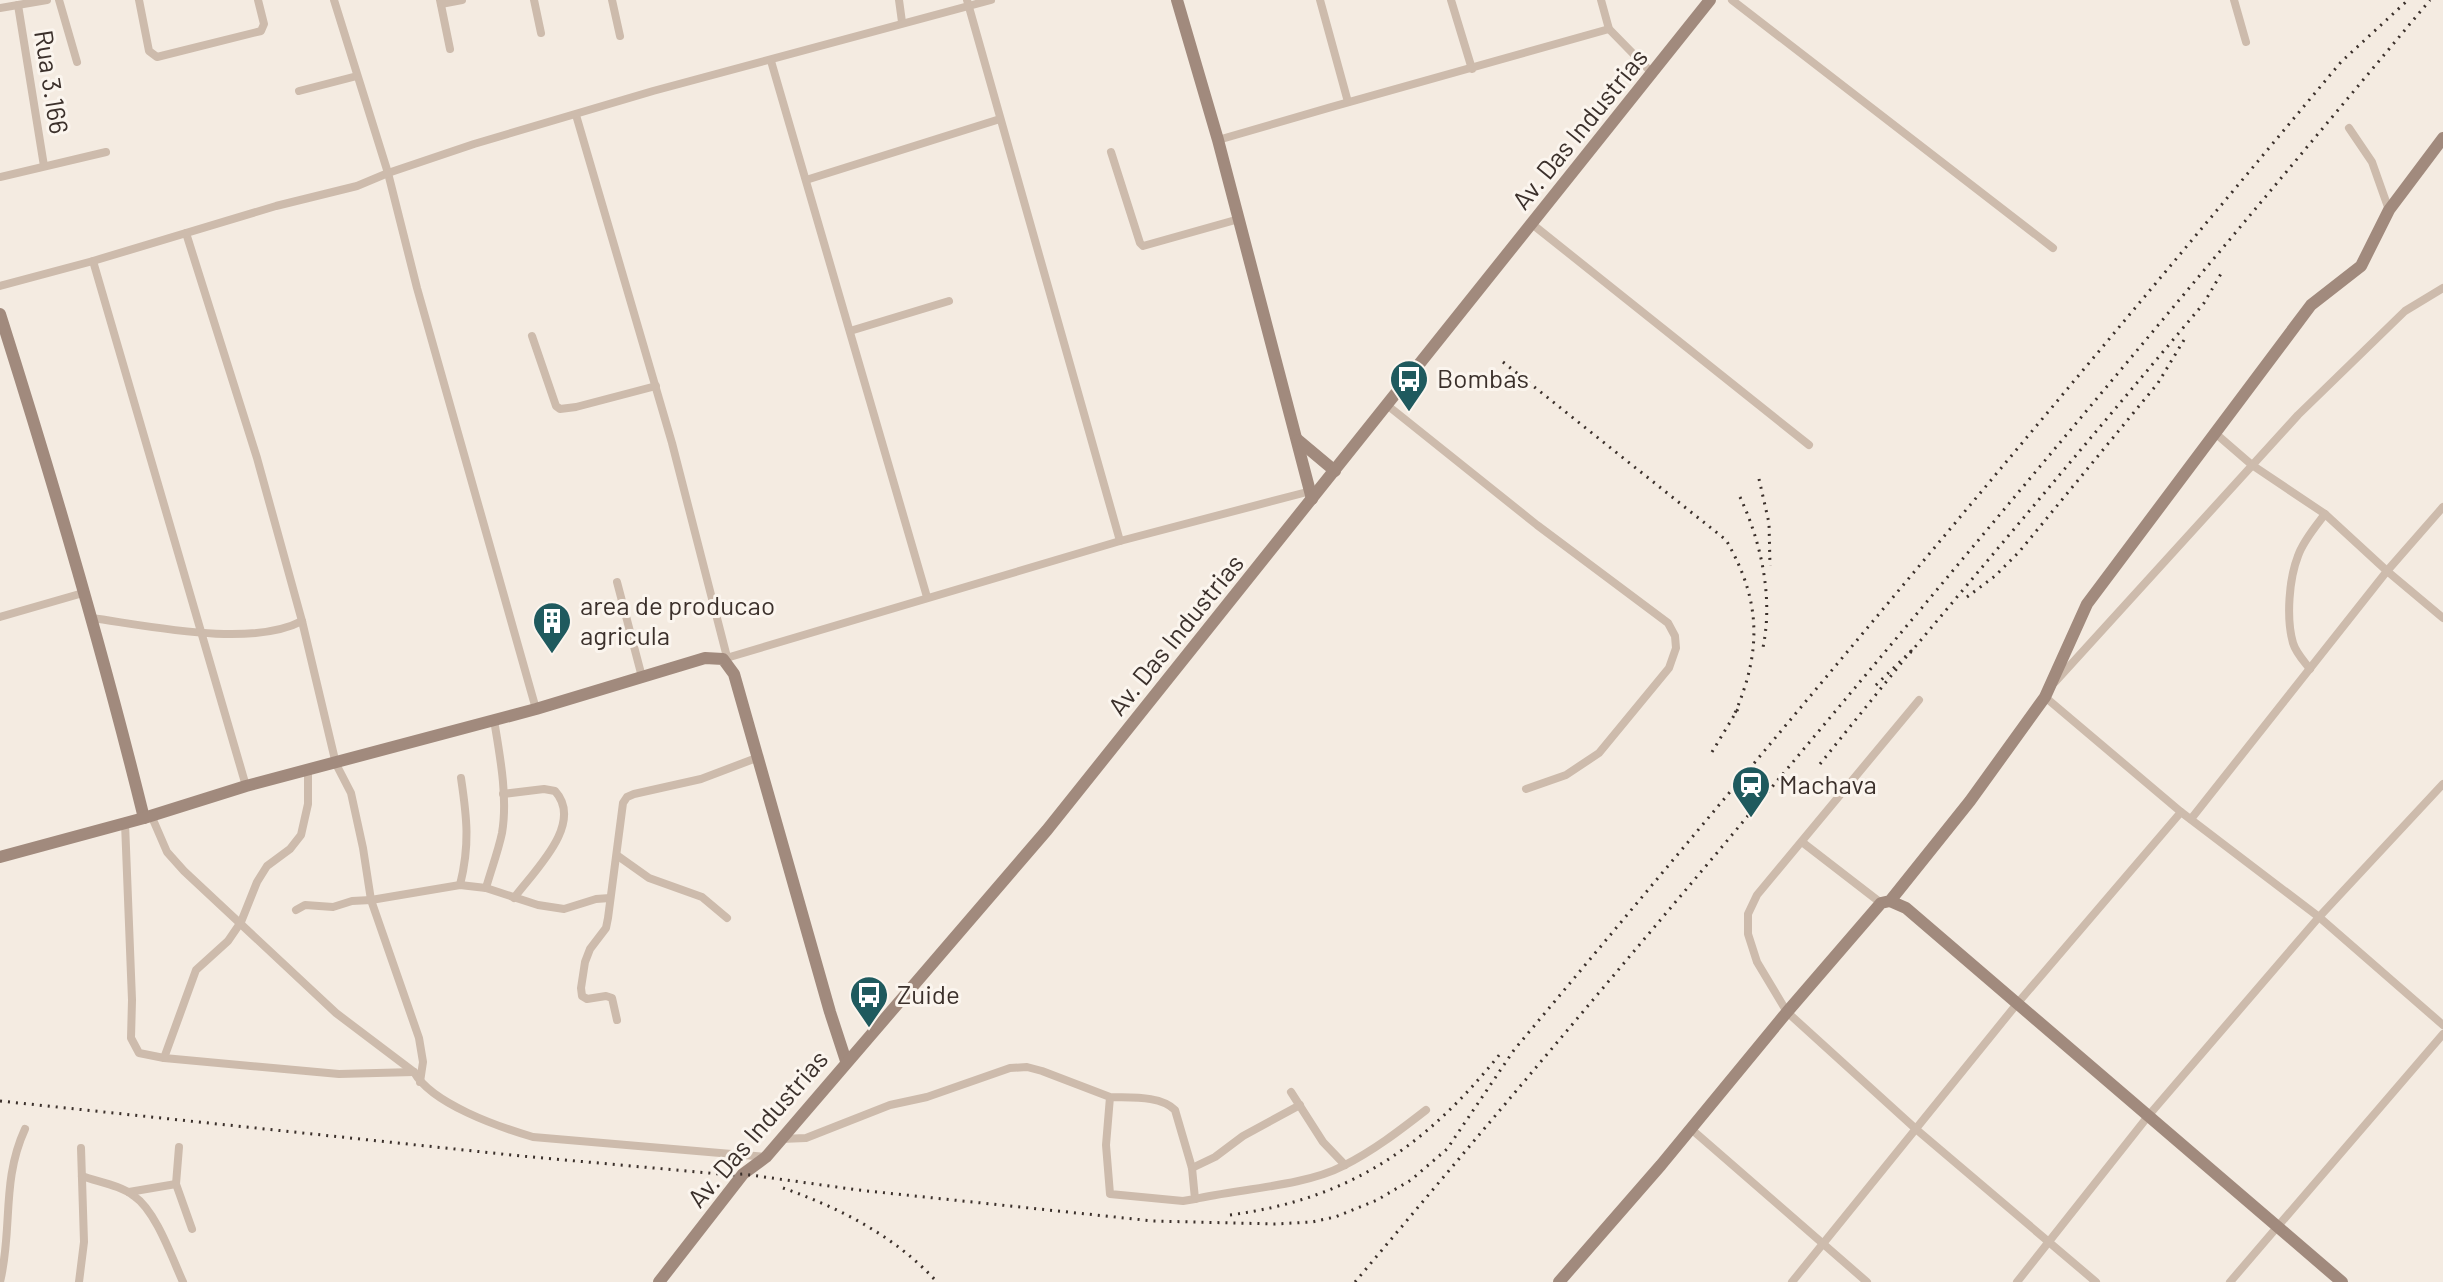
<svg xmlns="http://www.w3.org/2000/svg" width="2443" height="1282" font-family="Barlow,sans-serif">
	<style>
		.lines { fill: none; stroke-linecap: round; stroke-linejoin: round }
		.street { stroke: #cdbbac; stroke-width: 8 }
		.secondary { stroke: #a18a7d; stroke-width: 12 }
		.rail { stroke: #3b302b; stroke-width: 3; stroke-dasharray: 2 6; stroke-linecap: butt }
		.labels { text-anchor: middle; stroke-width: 6; stroke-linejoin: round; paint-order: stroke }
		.street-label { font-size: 26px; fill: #3b302b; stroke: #fbf5ee }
		.poi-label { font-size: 26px; fill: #3b302b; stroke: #fbf5ee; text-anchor: start }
	</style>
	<rect width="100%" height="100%" fill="#f4ebe1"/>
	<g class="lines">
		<g class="street">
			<polyline points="59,0 77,62"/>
			<polyline points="139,0 149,51 157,57 261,31 264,24 258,0"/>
			<polyline points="334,0 388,173 417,288 536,709"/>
			<polyline points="440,0 450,49"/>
			<polyline points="534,0 541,33"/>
			<polyline points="612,0 620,36"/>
			<polyline points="899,0 902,22"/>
			<polyline points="967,0 1120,541"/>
			<polyline points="1320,0 1348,102"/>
			<polyline points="1451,0 1472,69"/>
			<polyline points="1601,0 1609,29 1653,74"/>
			<polyline points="1732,0 2053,248"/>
			<polyline points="2234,0 2246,42"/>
			<polyline points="441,4 462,0"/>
			<polyline points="18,5 44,166"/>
			<polyline points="0,8 47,0"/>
			<polyline points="771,61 927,597"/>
			<polyline points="299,91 357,76"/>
			<polyline points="576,115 672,443 727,657"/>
			<polyline points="2349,128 2372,162 2389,210"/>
			<path d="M1218 140C1348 102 1478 65 1609 29"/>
			<polyline points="1111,152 1140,243 1143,246 1239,219"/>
			<polyline points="0,177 106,152"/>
			<polyline points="806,180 1000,119"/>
			<polyline points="1532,224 1809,445"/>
			<polyline points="186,233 257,458 302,621 336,764 351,793 363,848 371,900 419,1038 423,1062 420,1082"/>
			<polyline points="93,261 246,786"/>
			<polyline points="0,286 93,261 276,206 357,186 388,173 474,144 653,91 991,0"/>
			<polyline points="850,331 949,301"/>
			<polyline points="532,336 556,406 560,409 576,407 656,386"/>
			<polyline points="1387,405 1537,525 1668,623 1675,636 1676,648 1669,668 1599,753 1566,775 1526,789"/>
			<polyline points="2215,433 2252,465 2325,514 2387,571 2443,618"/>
			<polyline points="617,582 642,677"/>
			<polyline points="0,617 83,593"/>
			<path d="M92 618C149 626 251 648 302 621"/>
			<polyline points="723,659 1120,541 1311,491"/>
			<path d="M2310 669C2303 660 2296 653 2293 643 2286 618 2289 579 2298 556 2303 541 2316 526 2325 514"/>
			<polyline points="2055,682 2298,415 2405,311 2443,288"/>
			<polyline points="2045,697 2181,812 2319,917 2443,1025"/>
			<polyline points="1919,700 1757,895 1748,914 1748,934 1757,962 1787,1012 1917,1130 2096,1282"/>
			<path d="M503 794 544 789 555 791C585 824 533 872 514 898"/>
			<path d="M151 815 167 852 184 871 336 1013 414 1072C432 1104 499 1127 533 1137L766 1157"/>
			<polyline points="2191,819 2387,571 2443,507"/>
			<polyline points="125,823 132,1000 131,1038 139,1053 164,1058 339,1074 414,1072"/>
			<polyline points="1802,842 1881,903"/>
			<polyline points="618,856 649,878 702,897 727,918"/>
			<path d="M460 885C470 845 467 818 461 778"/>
			<path d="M486 888C491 870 498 852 502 833 508 798 500 756 494 720"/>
			<polyline points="296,910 305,905 333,907 352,901 371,900 460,885 486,888 538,905 564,909 596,899 610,898"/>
			<polyline points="617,1020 612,998 606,996 587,999 582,996 581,988 585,962 590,949 606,928 608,918 623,803 627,797 634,794 701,779 759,757"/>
			<polyline points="164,1058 196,970 228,941 241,922 257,882 267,866 290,849 301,835 308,804 308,770"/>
			<polyline points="1291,1092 1323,1142 1345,1165"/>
			<polyline points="1690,1128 1867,1282"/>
			<path d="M781 1139 806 1138 890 1105 927 1097 1010 1068 1027 1067 1042 1071 1110 1097 1106 1145 1110 1194 1183 1201 1195 1199 1192 1168 1175 1110C1160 1095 1129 1098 1110 1097"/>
			<polyline points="179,1147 176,1184 192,1229"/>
			<polyline points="1192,1168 1215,1157 1243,1136 1300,1105"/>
			<path d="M82 1176C98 1182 120 1185 134 1196 156 1211 172 1258 183 1282"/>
			<polyline points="129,1192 176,1184"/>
			<path d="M1195 1199C1238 1189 1305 1186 1343 1166 1373 1151 1399 1131 1426 1110"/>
			<path d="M0 1282C13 1229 1 1181 25 1129"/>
			<polyline points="79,1282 84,1242 81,1148"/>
			<polyline points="1792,1282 2016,1005 2181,812"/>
			<polyline points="2017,1282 2149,1115 2319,917 2443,784"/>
			<polyline points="2230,1282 2443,1034"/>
		</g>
		<g class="secondary">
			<polyline points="1177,0 1218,140 1312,499"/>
			<path d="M0 314C53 481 102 648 144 818"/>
			<polyline points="1298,440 1335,471"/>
			<polyline points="0,857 144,818 246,786 536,709 705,658 723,659 734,674 830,1012 846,1061"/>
			<polyline points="1890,901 1906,908 2342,1282"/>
			<polyline points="659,1282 743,1174 766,1157 1047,830 1710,0"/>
			<polyline points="1559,1282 1661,1165 1787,1012 1881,903 1890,901 1970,801 2045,697 2087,604 2311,305 2361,266 2389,210 2443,138"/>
		</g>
		<g class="rail">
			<path d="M1503 362 1726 540C1761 600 1762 650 1735 713"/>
			<polyline points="1759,479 1769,523 1770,566"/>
			<path d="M1740 497C1762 544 1774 601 1762 652"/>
			<polyline points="1967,597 1995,576 2019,552 2158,383 2187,335"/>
			<polyline points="1910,653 2204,303 2222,272"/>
			<polyline points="1712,752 1741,704"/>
			<polyline points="1820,764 1911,651 1875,686"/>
			<polyline points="0,1101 521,1156 731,1175 743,1174 858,1190 1153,1221 1275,1224 1312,1222 1335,1217 1377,1200 1411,1180 1447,1149 1514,1050 2341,62 2408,0"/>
			<path d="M783 1188C840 1208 895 1236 937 1282"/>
			<path d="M1230 1215C1350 1199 1425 1147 1500 1054"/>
			<polyline points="1355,1282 1716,854 2430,0"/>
		</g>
	</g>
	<defs>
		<symbol id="bus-pin" viewBox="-11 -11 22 30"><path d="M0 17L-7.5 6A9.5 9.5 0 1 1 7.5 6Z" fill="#1f5a5e" stroke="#fbf5ee"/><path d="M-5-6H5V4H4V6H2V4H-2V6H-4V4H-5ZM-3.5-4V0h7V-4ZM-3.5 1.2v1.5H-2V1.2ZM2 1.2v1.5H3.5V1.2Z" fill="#fff"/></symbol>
		<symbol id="building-pin" viewBox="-11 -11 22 30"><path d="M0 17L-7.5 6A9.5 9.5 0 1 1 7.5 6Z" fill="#1f5a5e" stroke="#fbf5ee"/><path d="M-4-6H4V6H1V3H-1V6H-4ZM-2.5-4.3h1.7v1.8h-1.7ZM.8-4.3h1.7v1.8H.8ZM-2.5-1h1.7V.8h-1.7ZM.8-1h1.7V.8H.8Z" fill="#fff"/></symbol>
		<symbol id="station-pin" viewBox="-11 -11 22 30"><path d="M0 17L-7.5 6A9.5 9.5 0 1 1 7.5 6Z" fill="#1f5a5e" stroke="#fbf5ee"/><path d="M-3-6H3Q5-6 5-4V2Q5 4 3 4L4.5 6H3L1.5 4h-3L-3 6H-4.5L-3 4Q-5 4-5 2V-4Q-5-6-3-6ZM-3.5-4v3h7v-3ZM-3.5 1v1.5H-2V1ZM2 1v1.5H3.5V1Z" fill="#fff"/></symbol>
	</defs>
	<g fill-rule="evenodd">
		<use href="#bus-pin" x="1387" y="357" width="44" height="60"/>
		<use href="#building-pin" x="530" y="599" width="44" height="60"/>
		<use href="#station-pin" x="1729" y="763" width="44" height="60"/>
		<use href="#bus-pin" x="847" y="973" width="44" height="60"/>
	</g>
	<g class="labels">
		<g class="street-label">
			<text transform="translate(51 82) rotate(81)" y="9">Rua 3.166</text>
			<text transform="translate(1580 129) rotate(-51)" y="9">Av. Das Industrias</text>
			<text transform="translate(1176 635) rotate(-51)" y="9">Av. Das Industrias</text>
			<text transform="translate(758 1129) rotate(-49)" y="9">Av. Das Industrias</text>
		</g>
		<g class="poi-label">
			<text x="1437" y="388">Bombas</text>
			<text x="580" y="615">area de producao<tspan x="580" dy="30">agricula</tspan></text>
			<text x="1779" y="794">Machava</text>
			<text x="897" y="1004">Zuide</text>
		</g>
	</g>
</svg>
